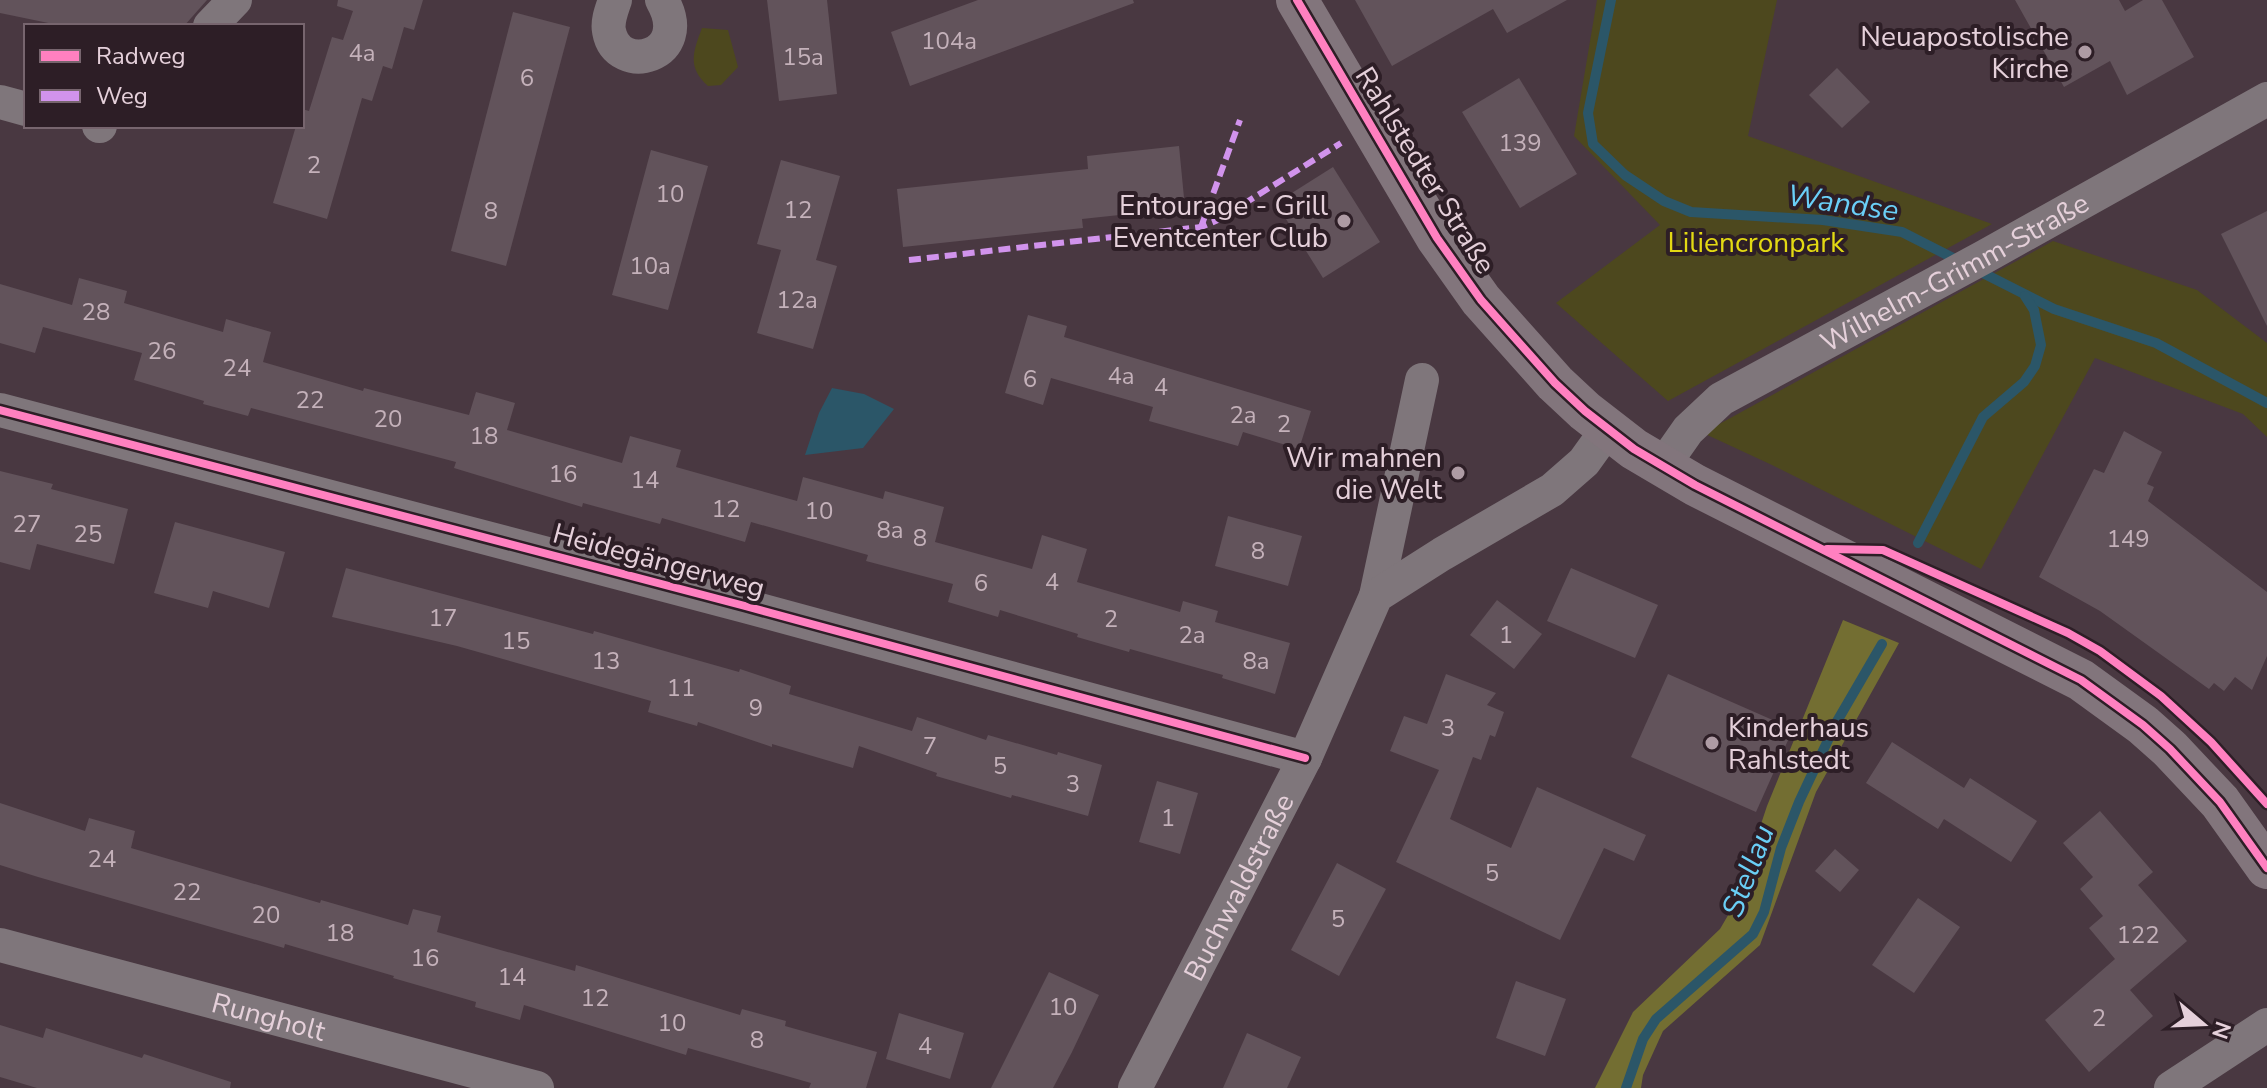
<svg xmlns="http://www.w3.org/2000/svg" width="2267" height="1088" font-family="'Nunito Sans',sans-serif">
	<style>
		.green { fill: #4d481e }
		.forest { fill: #736e32 }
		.water { fill: #2b5668 }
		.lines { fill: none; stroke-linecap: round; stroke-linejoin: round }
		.stream { stroke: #2b5668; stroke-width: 10 }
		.building { fill: #62535b }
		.minor { stroke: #7f767b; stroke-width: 34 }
		.major { stroke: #82757c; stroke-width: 42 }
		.quiet { stroke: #d193ec; stroke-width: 6; stroke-dasharray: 12 6; stroke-linecap: butt }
		.cycleway-casing { stroke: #2d1e26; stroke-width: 13 }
		.cycleway { stroke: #ff80c0; stroke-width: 8 }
		.poi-dot { fill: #ae9ba4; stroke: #2d1e26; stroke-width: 3 }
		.labels { text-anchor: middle; stroke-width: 8; stroke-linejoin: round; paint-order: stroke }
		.number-label { font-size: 24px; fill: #c4b1ba }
		.poi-label { font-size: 28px; fill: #e5d0da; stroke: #2d1e26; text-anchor: end }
		.street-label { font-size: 28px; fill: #e5d0da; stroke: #2d1e26 }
		.park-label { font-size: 28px; fill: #e3d913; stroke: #2d1e26 }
		.water-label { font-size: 30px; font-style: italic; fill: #6acff7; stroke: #2d1e26 }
	</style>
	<rect width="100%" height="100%" fill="#493841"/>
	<g class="green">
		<polygon points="1597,0 1777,0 1748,136 1992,224 1668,401 1556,303 1660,225 1574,136"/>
		<path d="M702 28 728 30 738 67 721 85 708 86C687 67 693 52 702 28Z"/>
		<polygon points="2053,241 2197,290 2267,343 2267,437 2243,414 2095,358 1981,569 1772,465 1703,433"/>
	</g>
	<polygon class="forest" points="1843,620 1899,643 1816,792 1760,945 1663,1031 1643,1075 1641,1088 1595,1088 1633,1012 1720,929 1734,905 1767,806"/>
	<polygon class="water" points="832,388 864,394 894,409 863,448 805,455 819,413"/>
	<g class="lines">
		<g class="stream">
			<polyline points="1611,0 1588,113 1593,144 1625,175 1664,201 1691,212 1823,220 1902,232 1961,262"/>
			<polyline points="1975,269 2054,309 2156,343 2267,403"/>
			<polyline points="1918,543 1983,417 2024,382 2035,366 2041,345 2034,310 2025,296"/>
			<polyline points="1626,1088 1643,1039 1656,1019 1753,934 1764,912 1781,848 1799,802 1836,723 1882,644"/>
		</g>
	</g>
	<g class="building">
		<polygon points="0,0 207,0 184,26 63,26 0,13"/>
		<polygon points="338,0 423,0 414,30 404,27 392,69 383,66 372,101 362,98 327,219 273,203 296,126 302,126 302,109 309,111 332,37 343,40 353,11 337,6"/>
		<polygon points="767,0 827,0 837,94 779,101"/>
		<polygon points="978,0 1133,0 1134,3 910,86 891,32"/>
		<polygon points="1355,0 1567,0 1507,33 1493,9 1392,66"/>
		<polygon points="2015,0 2119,0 2125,11 2143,0 2162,0 2194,57 2127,95 2110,61 2064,87"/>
		<polygon points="513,12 570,27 506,266 451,251"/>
		<polygon points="1837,68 1870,102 1842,128 1809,95"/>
		<polygon points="1519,78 1577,174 1520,208 1462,112"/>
		<polygon points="1179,146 1185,208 1082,219 1083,228 903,247 897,189 1088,169 1087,156"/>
		<polygon points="651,150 708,166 668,310 612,295"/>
		<polygon points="781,160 840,176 816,260 837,266 813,349 757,333 781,250 757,244"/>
		<polygon points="1333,167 1380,242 1323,278 1276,203"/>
		<polygon points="2267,211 2267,326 2221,234"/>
		<polygon points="79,278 127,291 124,303 223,332 226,319 271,332 263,362 363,391 364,388 469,415 476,392 515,403 507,430 622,463 630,436 681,450 676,467 797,501 803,477 883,499 885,491 944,507 935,542 1032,569 1042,535 1087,549 1077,582 1180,612 1183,601 1218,611 1215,622 1290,643 1275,694 1222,678 1223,675 1130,649 1129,652 1077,637 1078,634 1000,610 998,617 948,602 953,584 866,561 868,555 751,522 745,542 662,518 660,524 583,503 582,507 454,468 456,462 251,408 248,416 203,404 204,401 134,380 142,353 43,327 35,353 0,343 0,284 72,305"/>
		<polygon points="1028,315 1067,326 1064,337 1311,411 1299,449 1243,432 1238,446 1149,421 1153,407 1051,378 1043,405 1005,393"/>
		<polygon points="2124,431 2162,452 2147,484 2154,487 2148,501 2267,592 2267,656 2252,690 2235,677 2224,691 2214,683 2209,689 2100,611 2039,577 2094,469 2104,473"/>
		<polygon points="0,471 53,484 51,489 128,509 114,564 37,544 30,570 0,562"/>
		<polygon points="1228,516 1302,536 1288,586 1215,566"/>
		<polygon points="175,522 285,552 269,608 213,591 208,608 154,593"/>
		<polygon points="346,568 593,634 594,631 739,672 740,669 791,686 789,694 912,731 917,717 986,740 988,735 1057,755 1058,752 1102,765 1088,816 1012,795 1011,798 936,776 937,773 859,746 853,768 772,744 772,747 698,722 697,726 648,712 651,701 570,678 457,646 332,617"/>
		<polygon points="1571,568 1658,605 1635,658 1547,621"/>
		<polygon points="1497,600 1542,634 1514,669 1470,635"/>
		<polygon points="1446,674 1496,693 1487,705 1504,712 1495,737 1490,735 1481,760 1473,757 1450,819 1511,848 1537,787 1646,835 1634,861 1604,848 1560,940 1396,862 1439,770 1390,751 1404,716 1427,724"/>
		<polygon points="1668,674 1793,729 1756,812 1631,757"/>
		<polygon points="1892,742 1964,788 1970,778 2037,821 2011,862 1944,819 1938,829 1866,783"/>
		<polygon points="1157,781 1198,793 1180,854 1139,842"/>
		<polygon points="0,803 85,831 89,818 135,831 131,848 320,903 321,900 408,925 413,909 441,916 437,932 575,971 576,965 740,1015 742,1009 786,1021 785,1026 877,1052 866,1088 809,1088 811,1083 688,1048 686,1055 524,1005 520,1020 475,1007 476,1002 393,978 394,976 285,944 284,948 38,877 0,865"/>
		<polygon points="2100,811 2153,872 2138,885 2187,941 2130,990 2153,1016 2089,1072 2045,1020 2115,959 2089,928 2103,916 2080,889 2093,877 2063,843"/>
		<polygon points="1835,849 1859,870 1840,892 1815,871"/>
		<polygon points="1337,863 1386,889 1339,976 1291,950"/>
		<polygon points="1918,898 1960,927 1914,993 1872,965"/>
		<polygon points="1049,972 1099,995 1072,1052 1053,1088 991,1088"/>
		<polygon points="1516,981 1566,999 1545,1056 1496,1038"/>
		<polygon points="899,1013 964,1033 950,1079 886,1059"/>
		<polygon points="0,1025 43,1038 46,1028 142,1058 144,1054 231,1082 230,1088 37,1088 0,1077"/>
		<polygon points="1247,1033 1301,1057 1287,1088 1223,1088"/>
	</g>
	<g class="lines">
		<g class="minor">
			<path d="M615 0C612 9 607 21 609 31 617 77 695 57 662 0"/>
			<polyline points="210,26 235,0"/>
			<polyline points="0,102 26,109"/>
			<polyline points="99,126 100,126"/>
			<polyline points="0,410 745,606 1305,758"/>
			<path id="s1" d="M1662 467 1688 430 1721 399 1984 257 2267 99"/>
			<polyline points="1376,596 1422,380"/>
			<path id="s2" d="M0 945 537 1088"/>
			<path id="s3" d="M1135 1088 1305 758 1376 596 1442 554 1552 490 1584 462 1607 430"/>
			<polyline points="2171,1088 2267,1025"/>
		</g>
		<polyline class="major" points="1297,0 1437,238 1481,300 1555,383 1585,411 1634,449 1695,485 2081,680 2143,725 2170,749 2220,802 2267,868"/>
		<g class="quiet">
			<polyline points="1201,227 1240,120"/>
			<polyline points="909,260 1201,227 1218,220 1341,143"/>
		</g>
		<defs>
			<g id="cycleway">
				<polyline points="1297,0 1437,238 1481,300 1555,383 1585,411 1634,449 1695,485 2081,680 2143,725 2170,749 2220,802 2267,868"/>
				<polyline points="0,410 745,606 1305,758"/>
				<polyline points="1827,549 1883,550 2068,633 2100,651 2161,696 2211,742 2267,804"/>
			</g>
		</defs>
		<use href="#cycleway" class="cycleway-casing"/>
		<use href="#cycleway" class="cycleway"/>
	</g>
	<g class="poi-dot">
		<circle cx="2085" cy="52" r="8"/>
		<circle cx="1344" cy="221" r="8"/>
		<circle cx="1458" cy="473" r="8"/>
		<circle cx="1712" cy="743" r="8"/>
	</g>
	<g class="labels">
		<g class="number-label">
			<text x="949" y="49">104a</text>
			<text x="362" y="61">4a</text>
			<text x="803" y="65">15a</text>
			<text x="527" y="86">6</text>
			<text x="1520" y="151">139</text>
			<text x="314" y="173">2</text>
			<text x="670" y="202">10</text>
			<text x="798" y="218">12</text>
			<text x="491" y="219">8</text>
			<text x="650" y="274">10a</text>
			<text x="797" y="308">12a</text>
			<text x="96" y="320">28</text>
			<text x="162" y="359">26</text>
			<text x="237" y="376">24</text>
			<text x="1121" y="384">4a</text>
			<text x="1030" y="387">6</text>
			<text x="1161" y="395">4</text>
			<text x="310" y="408">22</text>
			<text x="1243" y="423">2a</text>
			<text x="388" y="427">20</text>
			<text x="1284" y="432">2</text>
			<text x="484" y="444">18</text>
			<text x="563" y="482">16</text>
			<text x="645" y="488">14</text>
			<text x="726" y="517">12</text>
			<text x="819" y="519">10</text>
			<text x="27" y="532">27</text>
			<text x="890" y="538">8a</text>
			<text x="88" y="542">25</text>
			<text x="920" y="546">8</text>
			<text x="2128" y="547">149</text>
			<text x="1258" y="559">8</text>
			<text x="1052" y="590">4</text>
			<text x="981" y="591">6</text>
			<text x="443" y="626">17</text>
			<text x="1111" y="627">2</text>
			<text x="1192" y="643">2a</text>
			<text x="1506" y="643">1</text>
			<text x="516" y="649">15</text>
			<text x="606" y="669">13</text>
			<text x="1256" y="669">8a</text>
			<text x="681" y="696">11</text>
			<text x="756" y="716">9</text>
			<text x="1448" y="736">3</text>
			<text x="930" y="754">7</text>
			<text x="1000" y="774">5</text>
			<text x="1073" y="792">3</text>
			<text x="1168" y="826">1</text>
			<text x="102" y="867">24</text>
			<text x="1492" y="881">5</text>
			<text x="187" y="900">22</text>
			<text x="266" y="923">20</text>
			<text x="1338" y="927">5</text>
			<text x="340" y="941">18</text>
			<text x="2138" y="943">122</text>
			<text x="425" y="966">16</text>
			<text x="512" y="985">14</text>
			<text x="595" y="1006">12</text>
			<text x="1063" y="1015">10</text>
			<text x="2099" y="1026">2</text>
			<text x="672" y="1031">10</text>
			<text x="757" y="1048">8</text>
			<text x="925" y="1054">4</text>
		</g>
		<g class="poi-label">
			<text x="2069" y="46">Neuapostolische<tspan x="2069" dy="32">Kirche</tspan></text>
			<text x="1328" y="215">Entourage - Grill<tspan x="1328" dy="32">Eventcenter Club</tspan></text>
			<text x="1442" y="467">Wir mahnen<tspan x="1442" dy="32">die Welt</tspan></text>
			<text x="1728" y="737" text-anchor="start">Kinderhaus<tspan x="1728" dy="32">Rahlstedt</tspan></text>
		</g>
		<g class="street-label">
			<text transform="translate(1426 170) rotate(58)" y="10">Rahlstedter Straße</text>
			<text dy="10" stroke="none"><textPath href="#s1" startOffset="356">Wilhelm-Grimm-Straße</textPath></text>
			<text transform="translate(659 560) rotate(15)" y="10">Heidegängerweg</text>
			<text dy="10" stroke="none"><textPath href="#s3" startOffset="226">Buchwaldstraße</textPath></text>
			<text dy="10" stroke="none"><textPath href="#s2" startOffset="278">Rungholt</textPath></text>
		</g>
		<g class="park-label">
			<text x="1756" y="252">Liliencronpark</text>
		</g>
		<g class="water-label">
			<text transform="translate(1843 203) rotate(8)" y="10">Wandse</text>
			<text transform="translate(1748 871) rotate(-69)" y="10">Stellau</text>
		</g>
	</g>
	<rect x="24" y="24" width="280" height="104" fill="#2d1e26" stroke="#77656e" stroke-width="2"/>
	<rect x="40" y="50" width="40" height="12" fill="#ff80c0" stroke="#77656e" stroke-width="2"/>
	<text x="96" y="64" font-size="24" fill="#e5d0da">Radweg</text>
	<rect x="40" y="90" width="40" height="12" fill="#d193ec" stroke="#77656e" stroke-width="2"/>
	<text x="96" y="104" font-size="24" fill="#e5d0da">Weg</text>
	<g transform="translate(2203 1024) rotate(109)" stroke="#2d1e26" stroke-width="6" paint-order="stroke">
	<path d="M0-6L14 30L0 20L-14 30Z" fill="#e5d0da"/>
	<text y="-12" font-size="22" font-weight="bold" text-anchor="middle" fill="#e5d0da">N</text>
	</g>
</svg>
